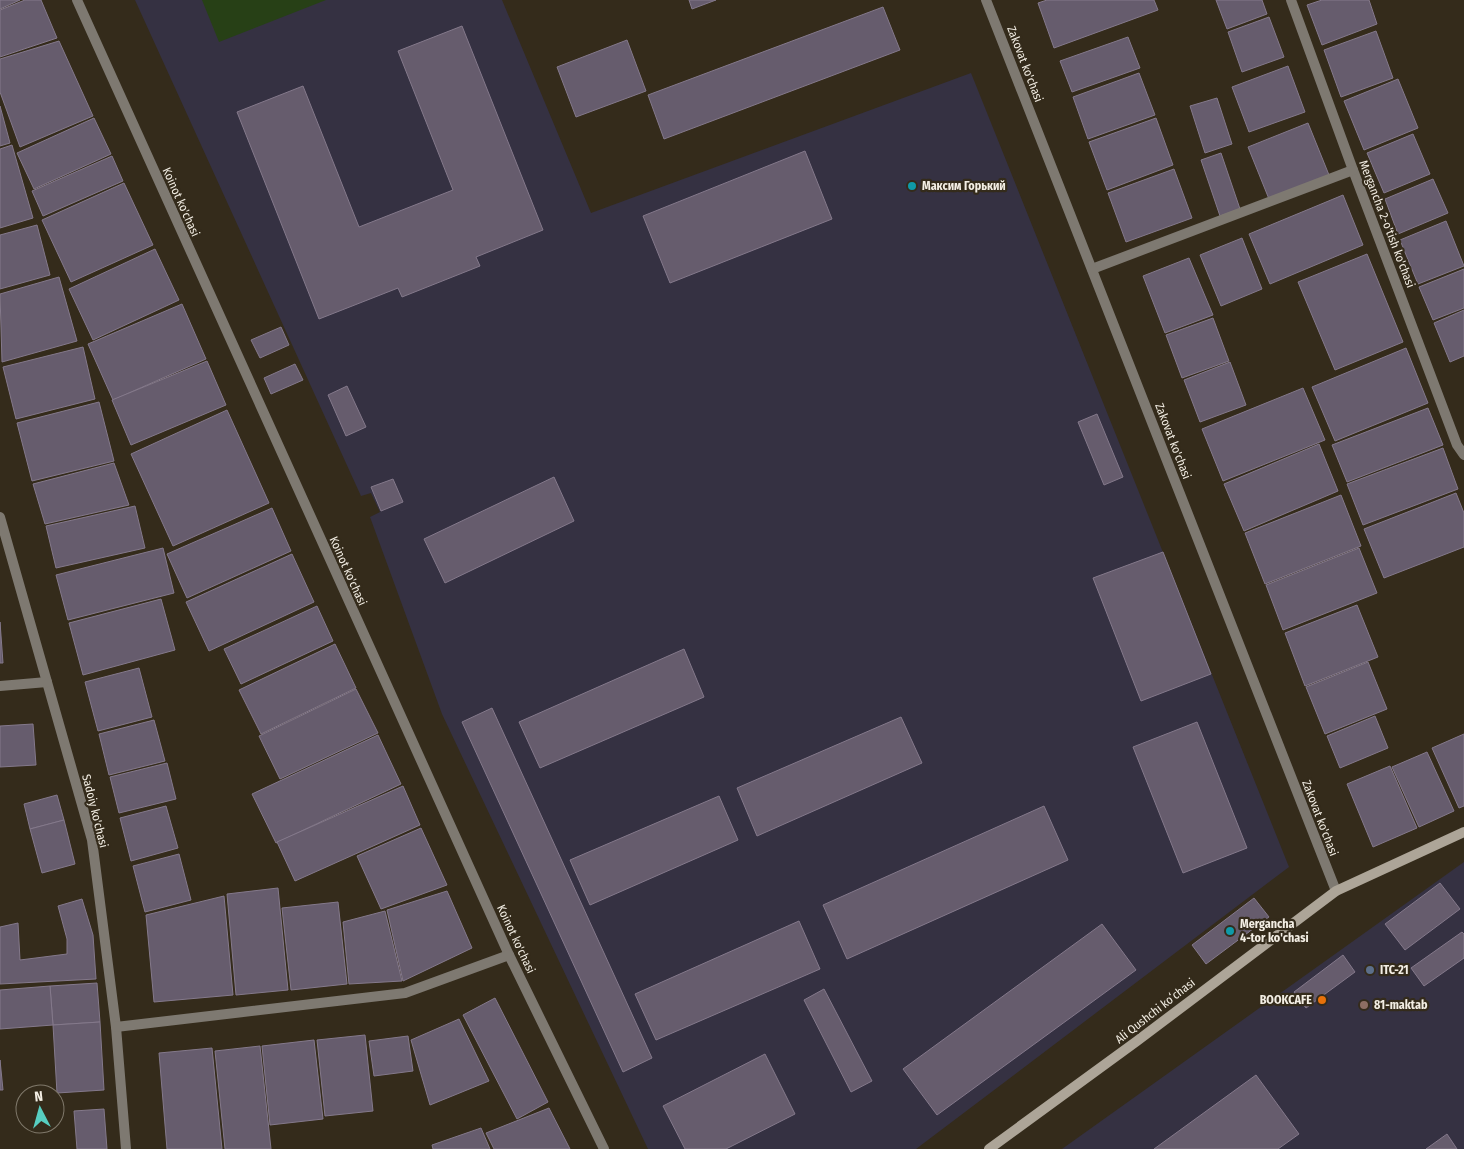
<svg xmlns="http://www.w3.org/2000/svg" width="1464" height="1149" font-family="'Fira Sans Condensed',sans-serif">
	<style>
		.industrial { fill: #353142 }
		.green { fill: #274016 }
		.building { fill: #665c6d; stroke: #84798b }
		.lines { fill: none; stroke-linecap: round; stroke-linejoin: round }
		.minor { stroke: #7e7971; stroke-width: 10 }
		.tertiary { stroke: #7e7971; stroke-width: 10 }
		.secondary { stroke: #ada598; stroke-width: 10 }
		.culture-dot { fill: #0f9aa8; stroke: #342b1b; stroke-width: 2 }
		.service-dot { fill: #5c6f8a; stroke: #342b1b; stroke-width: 2 }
		.food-dot { fill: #e8710a; stroke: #342b1b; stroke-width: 2 }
		.education-dot { fill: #8d6e63; stroke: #342b1b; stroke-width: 2 }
		.labels { text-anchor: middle; stroke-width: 4.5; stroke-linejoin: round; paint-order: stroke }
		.street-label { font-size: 12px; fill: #f3eee4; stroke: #342b1b }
		.poi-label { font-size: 12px; font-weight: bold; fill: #f3eee4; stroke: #342b1b; text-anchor: start }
	</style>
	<rect width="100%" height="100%" fill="#342b1b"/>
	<g class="industrial">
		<polygon points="135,0 502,0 591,213 971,73 1289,867 916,1149 648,1149 442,714 370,517 380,512 371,493 361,496"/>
		<polygon points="1464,862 1464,1149 1062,1149"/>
	</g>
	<polygon class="green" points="202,0 326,0 219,42"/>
	<g class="building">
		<polygon points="0,0 20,0 0,9"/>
		<polygon points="25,0 41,0 57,38 0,57 0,10"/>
		<polygon points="689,0 716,0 692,9"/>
		<polygon points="1047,0 1154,0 1158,10 1054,48 1038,3"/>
		<polygon points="1216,0 1262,0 1267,14 1227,29"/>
		<polygon points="1322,0 1369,0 1377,24 1322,45 1307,5"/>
		<polygon points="883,7 900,50 664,139 648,95"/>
		<polygon points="1269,17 1284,57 1242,72 1228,32"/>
		<polygon points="462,26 543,230 476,257 480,266 402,297 398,288 319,319 237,112 303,86 359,227 453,190 398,51"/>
		<polygon points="1376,31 1393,78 1341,97 1324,50"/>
		<polygon points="1128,37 1140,68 1072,92 1060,61"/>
		<polygon points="627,40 646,91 576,117 557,67"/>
		<polygon points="59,41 93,116 20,147 0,92 0,59"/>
		<polygon points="1288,66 1305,112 1249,132 1232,87"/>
		<polygon points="1139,73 1155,115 1088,139 1073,97"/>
		<polygon points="1398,79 1418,128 1364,150 1344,101"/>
		<polygon points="1217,98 1232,144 1205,153 1190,106"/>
		<polygon points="0,106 10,143 0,146"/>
		<polygon points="94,118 111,154 34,189 17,153"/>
		<polygon points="1156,118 1173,165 1107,190 1089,142"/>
		<polygon points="1308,123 1329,175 1269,199 1248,147"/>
		<polygon points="1413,134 1430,174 1384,193 1367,153"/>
		<polygon points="12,145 33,218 0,228 0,149"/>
		<polygon points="805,151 832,219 670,283 643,216"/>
		<polygon points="1221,153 1240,209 1220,216 1201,160"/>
		<polygon points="112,156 123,181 43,216 32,191"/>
		<polygon points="1174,169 1192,218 1126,242 1108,193"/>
		<polygon points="1433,179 1448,213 1398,234 1385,199"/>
		<polygon points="124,183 153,245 71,282 42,220"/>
		<polygon points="1343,195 1363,245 1270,284 1249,234"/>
		<polygon points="1446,221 1464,266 1418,284 1400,240"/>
		<polygon points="37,225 50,275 0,289 0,235"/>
		<polygon points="1242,238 1262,289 1221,306 1200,255"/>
		<polygon points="155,249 179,300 93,340 69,289"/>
		<polygon points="1367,254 1403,342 1335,370 1298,282"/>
		<polygon points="1189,258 1213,315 1165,333 1143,276"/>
		<polygon points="1464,269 1464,308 1433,320 1419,287"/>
		<polygon points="59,277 77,341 2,362 0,294"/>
		<polygon points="182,304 206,359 113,400 88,344"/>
		<polygon points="1464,310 1464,356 1450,362 1434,323"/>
		<polygon points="1213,318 1229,361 1182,378 1166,335"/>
		<polygon points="281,327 289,345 260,358 251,340"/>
		<polygon points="83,347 95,399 16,419 3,367"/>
		<polygon points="1406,348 1428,403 1335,441 1312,387"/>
		<polygon points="207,361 226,405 131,445 112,400"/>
		<polygon points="1230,362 1246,405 1200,422 1184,380"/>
		<polygon points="295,364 303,380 271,394 264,378"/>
		<polygon points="347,386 366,427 346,436 328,395"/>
		<polygon points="1303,388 1325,440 1223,481 1202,429"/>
		<polygon points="99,402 114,461 32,481 17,423"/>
		<polygon points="1428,408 1443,445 1347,482 1332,445"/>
		<polygon points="227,410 269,503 173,546 131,454"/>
		<polygon points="1097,414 1123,477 1104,485 1078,422"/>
		<polygon points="1319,444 1338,491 1244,531 1224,484"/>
		<polygon points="1443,448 1458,489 1363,525 1347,484"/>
		<polygon points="114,463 129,505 45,524 33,484"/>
		<polygon points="554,477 574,521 445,583 424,539"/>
		<polygon points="393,479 403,502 381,511 371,487"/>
		<polygon points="1456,493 1464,513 1464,547 1384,578 1364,529"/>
		<polygon points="1341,495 1361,546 1265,584 1245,533"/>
		<polygon points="135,506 145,548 56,568 46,526"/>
		<polygon points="272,508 291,551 187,598 167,554"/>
		<polygon points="163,548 174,593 68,620 56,575"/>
		<polygon points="1359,548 1377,593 1283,630 1266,585"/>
		<polygon points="1163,552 1211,674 1141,701 1093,578"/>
		<polygon points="292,554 314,602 209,651 186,602"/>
		<polygon points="161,599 175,650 83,675 69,623"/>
		<polygon points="1357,605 1378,657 1305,686 1285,633"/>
		<polygon points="317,606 333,641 241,684 224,649"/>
		<polygon points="0,622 3,663 0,663"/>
		<polygon points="335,644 356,688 261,734 239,690"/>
		<polygon points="684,649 704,697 540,768 519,722"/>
		<polygon points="1368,662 1387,709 1325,734 1306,687"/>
		<polygon points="139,668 152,717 98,731 85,682"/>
		<polygon points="356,689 378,733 280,779 259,736"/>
		<polygon points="492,708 652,1058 623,1072 462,722"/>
		<polygon points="1375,716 1388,748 1340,768 1327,736"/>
		<polygon points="901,717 922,763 757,836 737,788"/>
		<polygon points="154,720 165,761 109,775 99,734"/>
		<polygon points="1197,722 1247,848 1183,873 1133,747"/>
		<polygon points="33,724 36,765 0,767 0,726"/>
		<polygon points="1464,734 1464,806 1459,808 1432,748"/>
		<polygon points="378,735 401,784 276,843 252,794"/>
		<polygon points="1427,752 1454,811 1419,827 1392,767"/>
		<polygon points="167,763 176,799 119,813 110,777"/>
		<polygon points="1390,766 1417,828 1373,847 1347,784"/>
		<polygon points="403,786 420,825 295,881 277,842"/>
		<polygon points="57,795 64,820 30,829 24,804"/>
		<polygon points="719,796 738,840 590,905 570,860"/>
		<polygon points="166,806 178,848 131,861 120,818"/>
		<polygon points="1044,806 1068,860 847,959 823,905"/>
		<polygon points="64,820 75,864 42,873 30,829"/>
		<polygon points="421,828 447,885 381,909 357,856"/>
		<polygon points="179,854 191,900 145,912 133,866"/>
		<polygon points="1440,883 1460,909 1405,950 1385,924"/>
		<polygon points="278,888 288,990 236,995 227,894"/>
		<polygon points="447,891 472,948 403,981 387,910"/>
		<polygon points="224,896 233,995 154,1002 146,915"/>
		<polygon points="1254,898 1269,917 1206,964 1192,945"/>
		<polygon points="82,899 93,935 96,979 0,984 0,927 18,923 20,960 67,954 67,939 58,906"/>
		<polygon points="338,902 347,984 291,990 282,908"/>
		<polygon points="385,911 402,981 349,984 343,922"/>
		<polygon points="799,921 820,969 656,1040 635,994"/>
		<polygon points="1102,924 1136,970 937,1115 903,1069"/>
		<polygon points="1462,932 1464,934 1464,958 1424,986 1411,968"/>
		<polygon points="1343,955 1355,972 1306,1008 1294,992"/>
		<polygon points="97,983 100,1022 53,1025 50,986"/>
		<polygon points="50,986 53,1025 0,1029 0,990"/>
		<polygon points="824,989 872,1081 851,1092 804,1000"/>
		<polygon points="495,998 548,1102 517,1119 463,1015"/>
		<polygon points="459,1019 489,1081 430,1105 411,1040"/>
		<polygon points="100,1022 104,1090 57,1093 53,1025"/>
		<polygon points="365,1035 373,1111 325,1116 317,1040"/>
		<polygon points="408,1036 413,1071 374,1076 369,1041"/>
		<polygon points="314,1040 323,1119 270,1125 262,1046"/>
		<polygon points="260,1046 271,1149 225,1149 215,1051"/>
		<polygon points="212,1048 222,1149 167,1149 159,1053"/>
		<polygon points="765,1054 795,1114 726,1149 685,1149 663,1106"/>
		<polygon points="0,1060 3,1090 0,1090"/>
		<polygon points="1256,1075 1299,1134 1278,1149 1154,1149"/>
		<polygon points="549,1108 570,1149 494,1149 486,1133"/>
		<polygon points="104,1109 107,1149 77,1149 74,1111"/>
		<polygon points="481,1128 490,1149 433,1149 432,1145"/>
		<polygon points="1447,1134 1457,1149 1426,1149"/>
	</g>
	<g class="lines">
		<g class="minor">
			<polyline points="77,0 509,955 604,1149"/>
			<polyline points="1291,0 1353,170 1457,445 1464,455"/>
			<polyline points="1092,269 1353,170"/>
			<polyline points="0,517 92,840 116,1027 126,1149"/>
			<polyline points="0,686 47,682"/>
			<polyline points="116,1027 405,993 509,955"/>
		</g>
		<polyline class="tertiary" points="986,0 1336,891"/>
		<polyline class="secondary" points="989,1149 1137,1041 1336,891 1464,832"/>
	</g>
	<g class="culture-dot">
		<circle cx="912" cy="186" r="5"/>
		<circle cx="1230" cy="931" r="5"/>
	</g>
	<circle class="service-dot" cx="1370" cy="970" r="5"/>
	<circle class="food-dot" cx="1322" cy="1000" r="5"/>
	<circle class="education-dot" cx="1364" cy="1005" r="5"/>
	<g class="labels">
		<g class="street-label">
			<text transform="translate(1025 64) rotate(69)" y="4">Zakovat ko'chasi</text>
			<text transform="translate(181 202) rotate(66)" y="4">Koinot ko'chasi</text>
			<text transform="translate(1387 224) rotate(69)" y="4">Mergancha 2-o'tish ko'chasi</text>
			<text transform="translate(1173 441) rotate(69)" y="4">Zakovat ko'chasi</text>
			<text transform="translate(348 571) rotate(66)" y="4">Koinot ko'chasi</text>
			<text transform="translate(95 811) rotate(76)" y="4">Sadoiy ko'chasi</text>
			<text transform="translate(1320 818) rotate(69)" y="4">Zakovat ko'chasi</text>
			<text transform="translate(516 939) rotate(65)" y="4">Koinot ko'chasi</text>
			<text transform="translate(1155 1011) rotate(-38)" y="4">Ali Qushchi koʻchasi</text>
		</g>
		<g class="poi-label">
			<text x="922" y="190">Максим Горький</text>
			<text x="1240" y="928">Mergancha<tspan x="1240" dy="14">4-tor ko'chasi</tspan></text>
			<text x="1380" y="974">ITC-21</text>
			<text x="1312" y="1004" text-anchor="end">BOOKCAFE</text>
			<text x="1374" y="1009">81-maktab</text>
		</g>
	</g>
	<g transform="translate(40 1109) rotate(354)"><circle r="24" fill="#342b1b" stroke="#80796b"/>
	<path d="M0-4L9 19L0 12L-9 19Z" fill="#57cec1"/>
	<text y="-8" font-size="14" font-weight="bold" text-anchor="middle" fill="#f3eee4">N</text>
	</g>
</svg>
